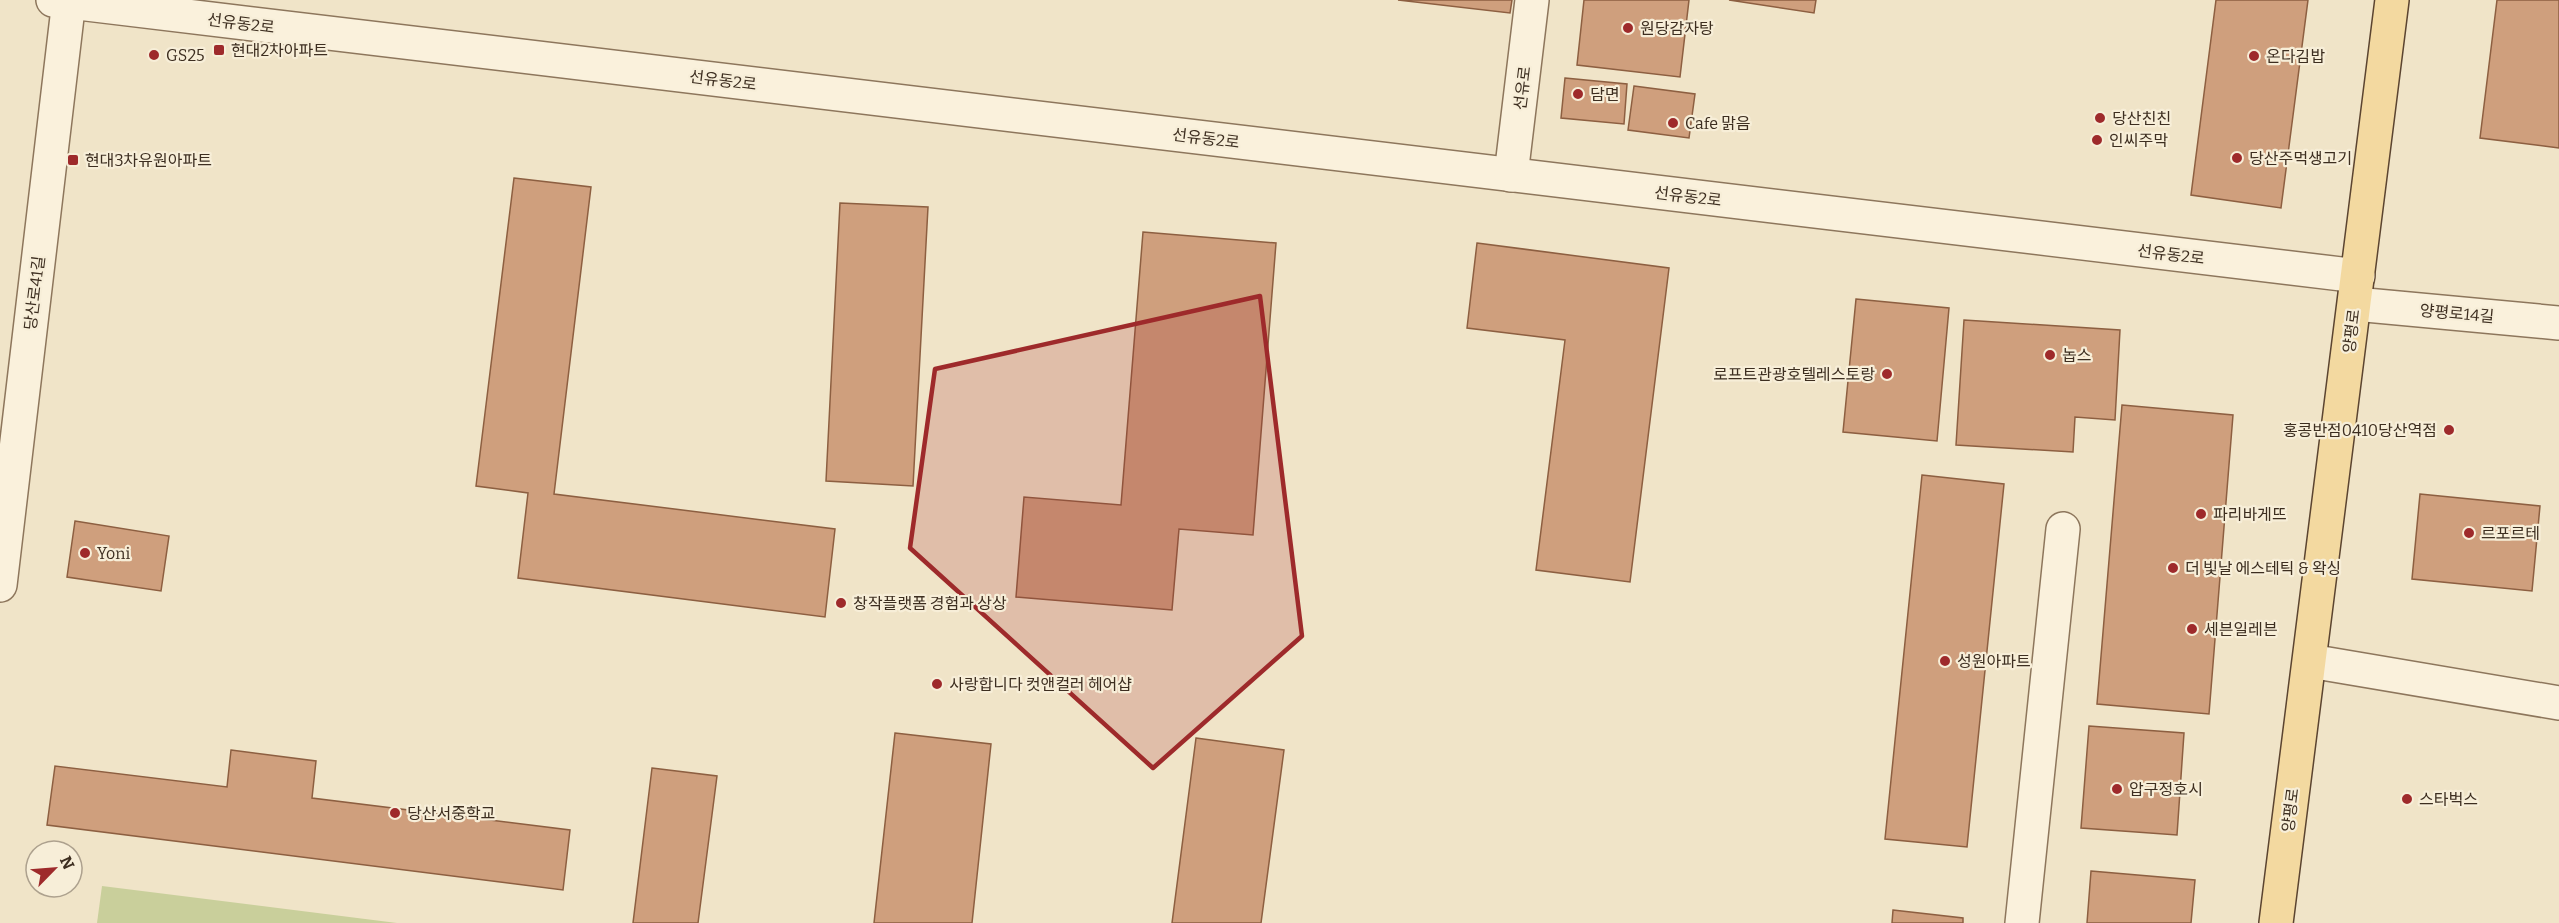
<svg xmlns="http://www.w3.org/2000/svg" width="2559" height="923" font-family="Bitter,'Noto Sans KR',serif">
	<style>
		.pitch { fill: #c9cf9b }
		.building { fill: #cf9f7d; stroke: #8d5f41; stroke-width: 1.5 }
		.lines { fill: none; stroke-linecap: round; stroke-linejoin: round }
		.minor-casing { stroke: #8d765c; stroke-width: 36 }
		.major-casing { stroke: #5b4430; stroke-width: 36 }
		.minor { stroke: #faf1dc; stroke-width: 33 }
		.major { stroke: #f3d9a0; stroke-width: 33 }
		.marked { fill: #9e2a2b; fill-opacity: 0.2; stroke: #9e2a2b; stroke-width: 4.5; stroke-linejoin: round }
		.poi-dot { fill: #9e2a2b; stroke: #f7eed8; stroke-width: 2 }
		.labels { text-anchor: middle; stroke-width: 4.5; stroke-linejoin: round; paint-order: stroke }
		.street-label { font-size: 16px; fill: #3d2e20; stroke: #f7eed8 }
		.poi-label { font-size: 16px; fill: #3d2e20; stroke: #f7eed8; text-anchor: start }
	</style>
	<rect width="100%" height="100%" fill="#f0e4c8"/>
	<polygon class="pitch" points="102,886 397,923 97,923"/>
	<g class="building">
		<polygon points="1398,0 1512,0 1510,13"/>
		<polygon points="1584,0 1689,0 1680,77 1577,65"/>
		<polygon points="1729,0 1816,0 1814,13"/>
		<polygon points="2216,0 2308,0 2281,208 2191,195"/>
		<polygon points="2497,0 2559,0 2559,148 2480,138"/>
		<polygon points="1565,78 1627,84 1624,124 1561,118"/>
		<polygon points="1634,86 1695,94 1689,138 1628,130"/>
		<polygon points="514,178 591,187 554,494 835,529 825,617 518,578 528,493 476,486"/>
		<polygon points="840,203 928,207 913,486 826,481"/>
		<polygon points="1143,232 1276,243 1253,535 1179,529 1172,610 1016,597 1024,497 1121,505"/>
		<polygon points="1477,243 1669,268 1630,582 1536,570 1565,340 1467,328"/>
		<polygon points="1856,299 1949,308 1937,441 1843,432"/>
		<polygon points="1964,320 2120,330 2115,420 2075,417 2073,452 1956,445"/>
		<polygon points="2122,405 2233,415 2209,714 2097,704"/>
		<polygon points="1922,475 2004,484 1967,847 1885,839"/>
		<polygon points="2420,494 2540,506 2532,591 2412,579"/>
		<polygon points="75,521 169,536 161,591 67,577"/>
		<polygon points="2089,726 2184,733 2177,835 2081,828"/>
		<polygon points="895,733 991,744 972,923 874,923"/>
		<polygon points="1196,738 1284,750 1261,923 1172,923"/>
		<polygon points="231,750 316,761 312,798 570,830 563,890 47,825 55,766 227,787"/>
		<polygon points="652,768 717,776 698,923 633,923"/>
		<polygon points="2091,871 2195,880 2191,923 2087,923"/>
		<polygon points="1893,910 1963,918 1963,923 1892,923"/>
	</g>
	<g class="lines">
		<defs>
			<g id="minor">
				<polyline points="53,0 2358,276"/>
				<polyline points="1511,175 1532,0"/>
				<polyline points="2355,304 2559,323"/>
				<polyline points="0,585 69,0"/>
				<polyline points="2310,661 2559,703"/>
				<polyline points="2022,923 2063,529"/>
			</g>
			<polyline id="major" points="2276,923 2392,0"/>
		</defs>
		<use href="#minor" class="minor-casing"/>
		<use href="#major" class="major-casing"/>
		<use href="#minor" class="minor"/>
		<use href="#major" class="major"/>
	</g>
	<path class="marked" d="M1260 296 1302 636 1153 768 910 548 935 369Z"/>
	<g class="poi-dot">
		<circle cx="1628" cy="28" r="6"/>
		<rect x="213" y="44" width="12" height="12" rx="3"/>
		<circle cx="154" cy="55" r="6"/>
		<circle cx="2254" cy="56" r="6"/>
		<circle cx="1578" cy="94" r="6"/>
		<circle cx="2100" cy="118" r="6"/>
		<circle cx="1673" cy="123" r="6"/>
		<circle cx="2097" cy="140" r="6"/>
		<circle cx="2237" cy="158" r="6"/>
		<rect x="67" y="154" width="12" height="12" rx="3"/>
		<circle cx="2050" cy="355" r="6"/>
		<circle cx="1887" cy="374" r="6"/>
		<circle cx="2449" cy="430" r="6"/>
		<circle cx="2201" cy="514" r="6"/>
		<circle cx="2469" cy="533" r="6"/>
		<circle cx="85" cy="553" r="6"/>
		<circle cx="2173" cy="568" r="6"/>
		<circle cx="841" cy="603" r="6"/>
		<circle cx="2192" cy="629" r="6"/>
		<circle cx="1945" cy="661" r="6"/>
		<circle cx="937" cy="684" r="6"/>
		<circle cx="2117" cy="789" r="6"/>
		<circle cx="2407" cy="799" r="6"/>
		<circle cx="395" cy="813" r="6"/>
	</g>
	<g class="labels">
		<g class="street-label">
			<text transform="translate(241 23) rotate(7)" y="6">선유동2로</text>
			<text transform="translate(723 80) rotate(7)" y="6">선유동2로</text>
			<text transform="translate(1522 88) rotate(-83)" y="6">선유로</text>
			<text transform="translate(1206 138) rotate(7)" y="6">선유동2로</text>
			<text transform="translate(1688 196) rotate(7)" y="6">선유동2로</text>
			<text transform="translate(2171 254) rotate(7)" y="6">선유동2로</text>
			<text transform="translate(34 293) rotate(-83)" y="6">당산로41길</text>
			<text transform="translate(2457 313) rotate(5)" y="6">양평로14길</text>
			<text transform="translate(2351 331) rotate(-83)" y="6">양평로</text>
			<text transform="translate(2290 810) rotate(-83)" y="6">양평로</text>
		</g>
		<g class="poi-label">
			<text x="1640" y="34">원당감자탕</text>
			<text x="231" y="56">현대2차아파트</text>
			<text x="166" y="61">GS25</text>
			<text x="2266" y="62">온다김밥</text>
			<text x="1590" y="100">담면</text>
			<text x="2112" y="124">당산친친</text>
			<text x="1685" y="129">Cafe 맑음</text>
			<text x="2109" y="146">인씨주막</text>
			<text x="2249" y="164">당산주먹생고기</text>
			<text x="85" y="166">현대3차유원아파트</text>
			<text x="2062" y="361">놉스</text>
			<text x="1875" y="380" text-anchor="end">로프트관광호텔레스토랑</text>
			<text x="2437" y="436" text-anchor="end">홍콩반점0410당산역점</text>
			<text x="2213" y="520">파리바게뜨</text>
			<text x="2481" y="539">르포르테</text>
			<text x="97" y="559">Yoni</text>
			<text x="2185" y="574">더 빛날 에스테틱 &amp; 왁싱</text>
			<text x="853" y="609">창작플랫폼 경험과 상상</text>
			<text x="2204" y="635">세븐일레븐</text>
			<text x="1957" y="667">성원아파트</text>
			<text x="949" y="690">사랑합니다 컷앤컬러 헤어샵</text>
			<text x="2129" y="795">압구정호시</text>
			<text x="2419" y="805">스타벅스</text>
			<text x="407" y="819">당산서중학교</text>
		</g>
	</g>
	<g transform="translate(54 869) rotate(65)"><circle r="28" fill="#f7eed8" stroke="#ada18e" stroke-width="1.5"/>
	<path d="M0-4.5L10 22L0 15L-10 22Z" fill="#9e2a2b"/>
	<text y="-9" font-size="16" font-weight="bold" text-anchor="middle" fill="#3d2e20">N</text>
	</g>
</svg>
